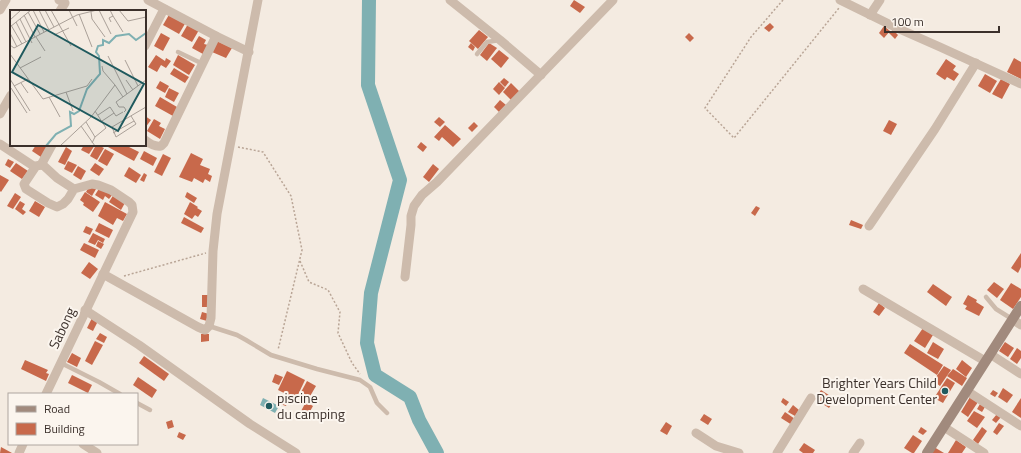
<svg xmlns="http://www.w3.org/2000/svg" width="1021" height="453" font-family="'Titillium Web',sans-serif">
	<style>
		.water { fill: #7fb0b2 }
		.lines { fill: none; stroke-linecap: round; stroke-linejoin: round }
		.river { stroke: #7fb0b2; stroke-width: 14 }
		.building { fill: #c8694b }
		.path { stroke: #b9a596; stroke-width: 1.5; stroke-dasharray: 2 2; stroke-linecap: butt }
		.lane { stroke: #cdbbac; stroke-width: 4.5 }
		.street { stroke: #cdbbac; stroke-width: 9 }
		.secondary { stroke: #a18a7d; stroke-width: 10 }
		.poi-dot { fill: #1f5a5e; stroke: #fbf5ee; stroke-width: 1.5 }
		.labels { text-anchor: middle; stroke-width: 4; stroke-linejoin: round; paint-order: stroke }
		.street-label { font-size: 14px; fill: #3b302b; stroke: #fbf5ee }
		.poi-label { font-size: 14px; fill: #3b302b; stroke: #fbf5ee; text-anchor: end }
		.inset-river { fill: none; stroke: #7fb0b2; stroke-width: 2 }
		.inset-road { fill: none; stroke: #aaa098; stroke-width: 1 }
		.view { fill: #1f5a5e; fill-opacity: 0.15; stroke: #1f5a5e; stroke-width: 2 }
		.inset-edge { fill: none; stroke: #3b302b; stroke-width: 2 }
	</style>
	<rect width="100%" height="100%" fill="#f4ebe1"/>
	<polygon class="water" points="263,398 279,406 275,413 260,405"/>
	<g class="lines">
		<polyline class="river" points="369,0 368,85 400,180 371,293 367,343 375,375 410,397 419,420 437,453"/>
	</g>
	<g class="building">
		<polygon points="574,0 585,7 580,13 570,6"/>
		<polygon points="170,13 186,22 179,34 163,25"/>
		<polygon points="770,23 774,27 769,32 764,28"/>
		<polygon points="188,24 199,30 192,42 181,36"/>
		<polygon points="884,26 890,31 884,38 879,33"/>
		<polygon points="479,30 488,37 478,49 469,41"/>
		<polygon points="893,30 898,35 895,39 889,33"/>
		<polygon points="161,33 170,38 163,51 154,46"/>
		<polygon points="689,33 694,38 690,42 685,37"/>
		<polygon points="199,36 206,40 204,44 208,45 203,54 192,48"/>
		<polygon points="217,41 232,48 226,58 212,52"/>
		<polygon points="471,43 475,47 473,51 468,47"/>
		<polygon points="489,43 497,48 487,61 480,55"/>
		<polygon points="499,50 509,58 501,68 491,59"/>
		<polygon points="156,55 165,61 166,58 171,61 166,68 161,65 157,72 148,67"/>
		<polygon points="178,55 195,65 189,75 173,65"/>
		<polygon points="1014,58 1021,62 1021,79 1007,72"/>
		<polygon points="946,59 956,66 953,70 959,74 954,81 947,77 945,80 936,74"/>
		<polygon points="174,68 189,77 185,83 170,74"/>
		<polygon points="985,74 997,81 990,93 978,86"/>
		<polygon points="504,78 509,82 505,87 500,82"/>
		<polygon points="1001,79 1010,84 1002,99 992,94"/>
		<polygon points="160,81 169,86 165,93 156,88"/>
		<polygon points="499,82 505,88 499,95 493,89"/>
		<polygon points="511,83 520,92 512,101 503,92"/>
		<polygon points="169,88 179,93 174,102 165,97"/>
		<polygon points="160,97 177,107 173,116 155,106"/>
		<polygon points="500,100 506,105 499,112 494,107"/>
		<polygon points="145,116 151,120 145,128"/>
		<polygon points="439,117 445,122 440,127 434,122"/>
		<polygon points="154,119 161,123 159,126 165,129 160,139 147,131"/>
		<polygon points="889,120 897,124 891,135 883,131"/>
		<polygon points="474,122 478,126 472,132 468,128"/>
		<polygon points="445,125 461,139 453,147 442,137 439,141 434,137"/>
		<polygon points="421,142 427,147 423,152 417,147"/>
		<polygon points="36,145 49,145 41,157 32,151"/>
		<polygon points="84,145 95,145 89,154 81,150"/>
		<polygon points="96,145 98,145 104,148 97,160 90,156"/>
		<polygon points="109,145 125,145 139,152 134,161 108,147"/>
		<polygon points="66,147 72,151 65,165 58,162"/>
		<polygon points="105,149 114,154 107,166 98,161"/>
		<polygon points="144,151 157,158 153,166 140,159"/>
		<polygon points="191,153 203,159 200,165 210,169 208,174 212,176 210,182 205,179 203,183 194,178 192,182 179,177"/>
		<polygon points="163,154 171,158 162,176 154,172"/>
		<polygon points="8,159 14,162 10,168 5,165"/>
		<polygon points="68,161 77,165 72,173 64,169"/>
		<polygon points="16,163 28,171 22,179 10,171"/>
		<polygon points="95,163 104,169 99,176 90,170"/>
		<polygon points="433,164 439,169 429,182 423,177"/>
		<polygon points="78,166 86,171 81,180 73,175"/>
		<polygon points="129,167 141,175 136,183 124,176"/>
		<polygon points="144,173 147,175 144,182 140,180"/>
		<polygon points="0,175 9,180 1,192 0,191"/>
		<polygon points="90,185 96,189 92,196 86,192"/>
		<polygon points="100,187 113,194 109,199 105,196 103,200 95,195"/>
		<polygon points="85,192 100,202 93,212 83,205 84,203 80,200"/>
		<polygon points="187,192 197,198 194,203 185,197"/>
		<polygon points="15,193 21,197 13,209 7,206"/>
		<polygon points="114,194 126,201 121,210 109,202"/>
		<polygon points="20,201 25,204 22,209 26,212 23,215 15,209"/>
		<polygon points="35,201 45,207 39,217 29,211"/>
		<polygon points="105,202 127,214 123,221 117,218 113,225 98,216"/>
		<polygon points="190,202 198,207 197,208 202,211 198,217 195,215 192,219 184,214"/>
		<polygon points="756,206 760,208 755,216 751,213"/>
		<polygon points="184,217 204,228 201,233 181,223"/>
		<polygon points="851,220 863,225 861,229 849,225"/>
		<polygon points="99,223 113,230 109,238 95,231"/>
		<polygon points="86,226 93,229 90,235 83,232"/>
		<polygon points="93,233 105,239 103,243 98,240 95,245 88,242"/>
		<polygon points="98,241 104,244 101,249 96,246"/>
		<polygon points="84,243 99,250 95,258 80,250"/>
		<polygon points="1021,253 1021,267 1018,273 1011,268"/>
		<polygon points="89,262 98,269 90,279 81,273"/>
		<polygon points="994,282 1004,289 997,298 987,290"/>
		<polygon points="1011,283 1021,289 1021,297 1013,309 1000,300"/>
		<polygon points="933,284 952,297 946,306 927,292"/>
		<rect x="202" y="295" width="7" height="12"/>
		<polygon points="968,295 977,300 976,302 984,307 979,316 965,309 967,306 963,304"/>
		<polygon points="879,303 885,308 879,316 873,312"/>
		<polygon points="202,312 209,314 207,321 200,319"/>
		<polygon points="92,318 98,321 93,331 87,328"/>
		<polygon points="923,328 933,335 925,348 914,341"/>
		<polygon points="100,333 107,337 104,343 96,339"/>
		<polygon points="201,334 209,334 209,341 201,342"/>
		<polygon points="95,341 103,345 92,365 85,361"/>
		<polygon points="933,342 944,349 938,359 927,353"/>
		<polygon points="1005,342 1014,348 1008,357 999,351"/>
		<polygon points="910,344 943,365 937,375 904,353"/>
		<polygon points="1017,348 1021,351 1021,358 1017,364 1010,359"/>
		<polygon points="72,353 81,358 77,367 67,362"/>
		<polygon points="144,356 169,374 164,381 139,363"/>
		<polygon points="25,360 48,370 46,373 49,374 46,381 21,369"/>
		<polygon points="962,360 972,368 966,377 956,369"/>
		<polygon points="944,366 951,370 940,386 933,381"/>
		<polygon points="953,369 967,378 962,386 947,376"/>
		<polygon points="287,371 305,380 296,399 278,390"/>
		<polygon points="275,374 283,377 279,385 272,382"/>
		<polygon points="72,375 92,385 88,393 68,383"/>
		<polygon points="138,377 157,390 152,398 133,385"/>
		<polygon points="947,378 955,383 943,403 934,398"/>
		<polygon points="307,381 316,386 309,398 300,394"/>
		<polygon points="1003,388 1013,395 1007,403 998,397"/>
		<polygon points="821,390 835,399 829,408 815,399"/>
		<polygon points="993,390 998,393 995,397 990,394"/>
		<polygon points="970,397 978,402 968,417 961,412"/>
		<polygon points="282,398 288,400 286,406 280,404"/>
		<polygon points="783,398 789,402 786,406 781,402"/>
		<polygon points="1021,398 1021,418 1012,412"/>
		<polygon points="306,402 313,406 308,415 301,411"/>
		<polygon points="980,404 985,407 982,412 977,409"/>
		<polygon points="793,405 799,410 795,416 788,412"/>
		<polygon points="974,411 985,417 977,428 967,421"/>
		<polygon points="785,412 795,419 792,425 781,418"/>
		<polygon points="704,414 712,419 708,425 700,420"/>
		<polygon points="997,414 1001,417 996,423 992,420"/>
		<polygon points="172,420 174,427 168,429 166,422"/>
		<polygon points="666,422 672,426 667,435 660,431"/>
		<polygon points="999,423 1004,426 997,435 993,432"/>
		<polygon points="921,427 927,431 923,435 918,432"/>
		<polygon points="982,427 987,431 978,444 973,440"/>
		<polygon points="179,432 186,435 183,440 177,437"/>
		<polygon points="913,435 922,441 914,453 912,453 904,448"/>
		<polygon points="956,440 966,447 962,453 948,453"/>
		<polygon points="804,443 815,450 813,453 803,453 799,450"/>
		<polygon points="1,447 12,453 0,453"/>
		<polygon points="934,447 944,453 930,453"/>
	</g>
	<g class="lines">
		<g class="path">
			<polyline points="783,0 751,37 705,108 734,138 839,8"/>
			<polyline points="238,147 263,152 291,196 302,250 278,350"/>
			<polyline points="300,261 309,282 328,290 340,312 338,333 352,363 360,374"/>
			<polyline points="124,276 206,253"/>
		</g>
		<g class="lane">
			<polyline points="178,52 203,64"/>
			<polyline points="477,54 487,42 500,40"/>
			<polyline points="986,297 996,309 1012,319"/>
			<polyline points="209,326 237,335 246,340 271,355 317,369 360,380 370,387 377,403 387,413"/>
			<polyline points="61,363 99,382 120,394"/>
			<polyline points="137,403 150,410"/>
		</g>
		<g class="street">
			<polyline points="59,0 65,3 60,11"/>
			<polyline points="148,0 216,36 249,52"/>
			<polyline points="450,0 500,40 541,75"/>
			<polyline points="840,0 897,28 940,47 1021,84"/>
			<polyline points="0,10 6,0"/>
			<polyline points="870,15 880,0"/>
			<polyline points="145,46 164,9"/>
			<polyline points="0,114 11,95"/>
			<path d="M145 140C150 144 155 147 161 146L164 143 216 36"/>
			<polyline points="0,144 35,167"/>
			<polyline points="41,165 52,145"/>
			<polyline points="869,226 935,129 976,63"/>
			<polyline points="103,274 198,327 205,330 209,326 211,318 213,251 217,214 258,0"/>
			<polyline points="405,277 411,225 411,216 414,206 422,195 437,182 613,0"/>
			<polyline points="863,289 985,361"/>
			<polyline points="85,310 139,345 250,424 296,453"/>
			<polyline points="1012,319 1021,325"/>
			<polyline points="990,354 1021,374"/>
			<polyline points="967,391 1021,426"/>
			<polyline points="46,394 133,212 132,205 129,202 111,190 98,185 92,184 74,189 68,199 63,204 57,207 48,203 26,189 24,184 36,166 41,165 44,166 57,178 74,189"/>
			<polyline points="944,427 984,453"/>
			<polyline points="696,433 716,446 739,453"/>
			<polyline points="83,444 97,453"/>
			<polyline points="19,453 23,444"/>
			<polyline points="777,453 811,398"/>
			<polyline points="853,453 860,443"/>
		</g>
		<polyline class="secondary" points="927,453 1021,306"/>
	</g>
	<g class="poi-dot">
		<circle cx="945" cy="391" r="4"/>
		<circle cx="269" cy="406" r="4"/>
	</g>
	<g class="labels">
		<g class="street-label">
			<text transform="translate(62 328) rotate(-65)" y="5">Sabong</text>
		</g>
		<g class="poi-label">
			<text x="937" y="388">Brighter Years Child<tspan x="937" dy="16">Development Center</tspan></text>
			<text x="277" y="403" text-anchor="start">piscine<tspan x="277" dy="16">du camping</tspan></text>
		</g>
	</g>
	<g transform="translate(10 10)">
		<rect width="136" height="136" fill="#f4ebe1"/>
		<path class="inset-river" d="M36 136 46 124 61 116 60 102 64 104 69 101 77 79 90 64 89 46 86 42 88 36 93 35V30L99 33 106 26 119 24 126 30 136 23"/>
		<path class="inset-road" d="M23 0 34 22M29 0 39 20M35 0 44 17M41 0 61 36M59 0 67 16M89 0 101 24M100 0 103 6 99 8 101 12M109 0 118 11 136 7M18 2 30 24M81 2 82 9 95 27M69 4 82 37M14 5 25 27M103 6 113 22M10 9 22 33M0 10 11 0M6 12 16 32M1 15 12 34M0 17 21 0M0 23 7 37M44 25 59 18M26 27 35 41M0 35 4 38 67 5 87 0M0 44 33 89 77 76 82 69M98 46 117 84M115 50 128 76M92 56 93 61 105 75M10 58 31 47M0 69 20 101M116 70 123 80M11 73 18 83M4 76 18 69M1 78 17 103M56 82 63 101M39 87 50 107M114 102 116 100 114 97H109L106 92 136 70M88 105 100 97 106 106 113 102M121 106 126 114 106 127 102 117 136 97M92 111 104 103M76 112 85 127M71 116 85 136M103 123 124 111M82 133 85 127 96 118 85 101M50 136 81 107 105 75 113 87"/>
		<path class="view" d="M28 15 134 74 108 121 2 62Z"/>
		<rect width="136" height="136" class="inset-edge"/>
	</g>
	<rect x="8" y="393" width="130" height="52" fill="#fbf5ee" stroke="#aea6a0"/>
	<rect x="16" y="406" width="20" height="6" fill="#a18a7d" stroke="#aea6a0"/>
	<text x="44" y="413" font-size="12" fill="#3b302b">Road</text>
	<rect x="16" y="423" width="20" height="12" fill="#c8694b" stroke="#aea6a0"/>
	<text x="44" y="433" font-size="12" fill="#3b302b">Building</text>
	<path d="M885 26v6h114v-6" fill="none" stroke="#3b302b" stroke-width="2"/>
	<text x="891" y="26" font-size="12" fill="#3b302b" stroke="#fbf5ee" stroke-width="3" paint-order="stroke">100 m</text>
</svg>
